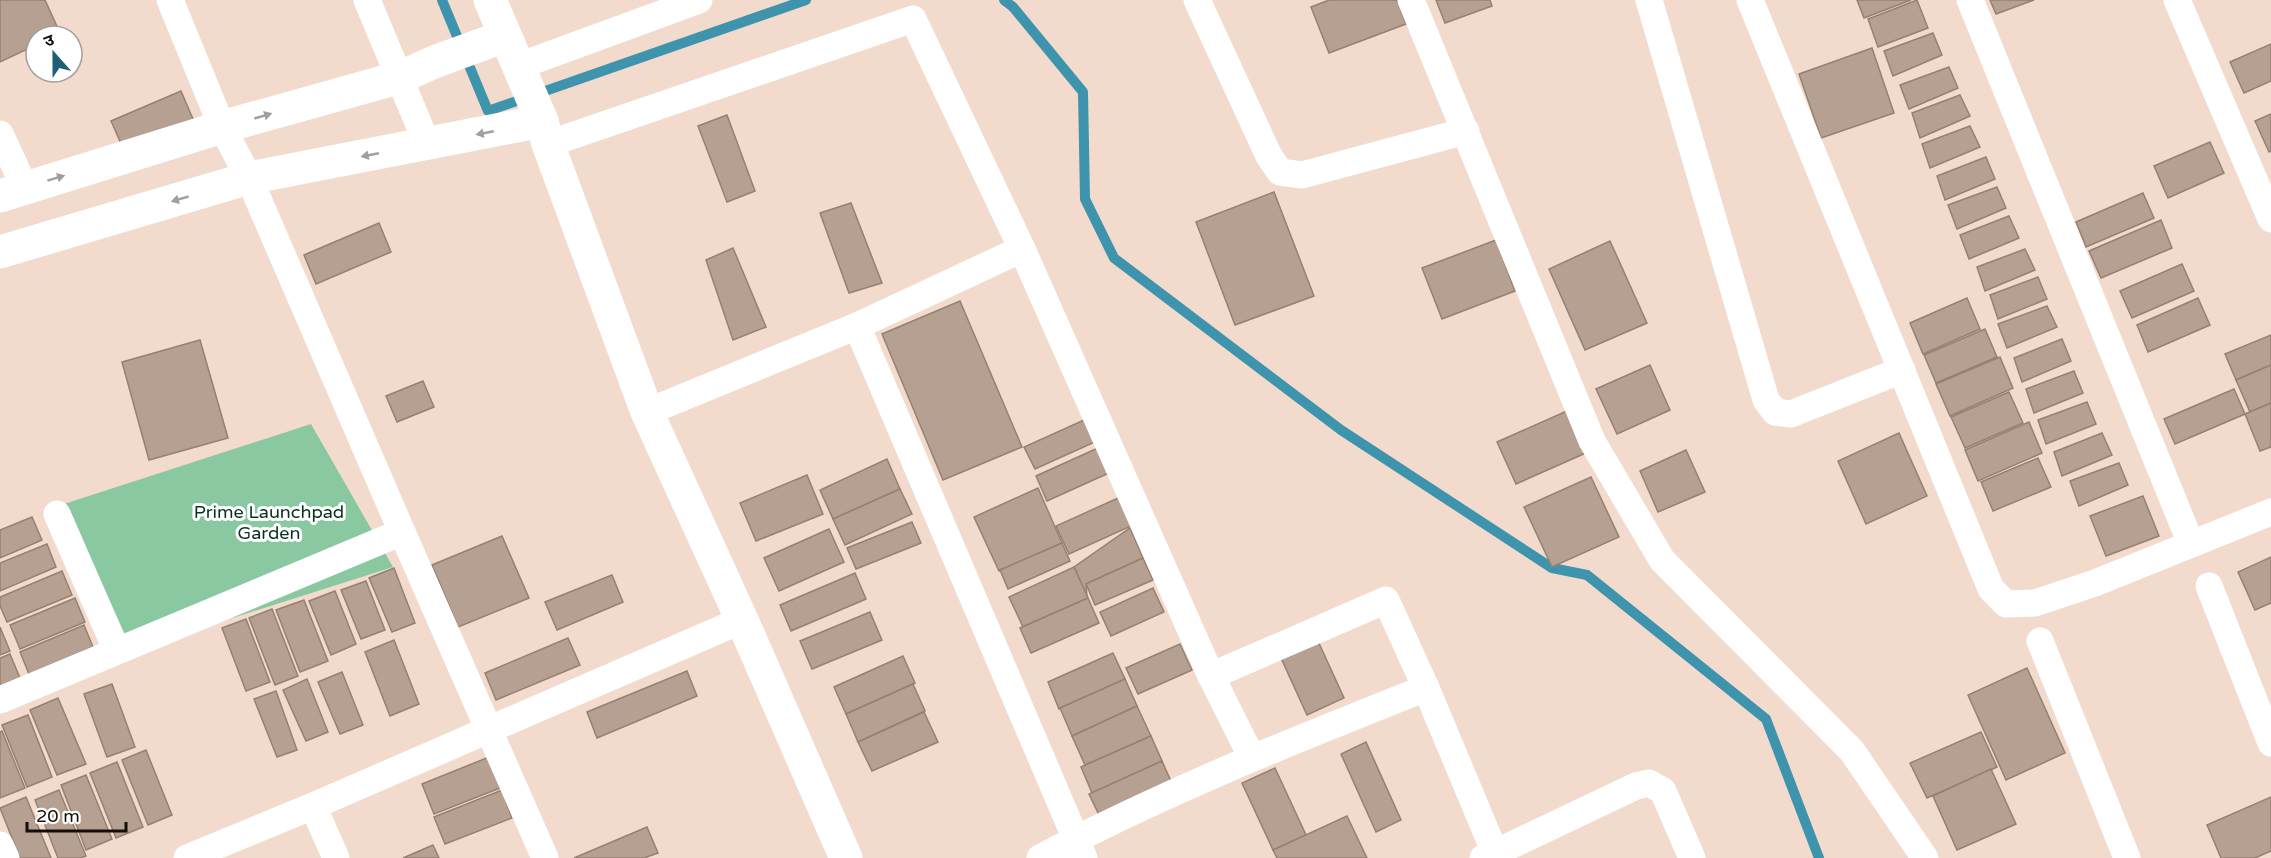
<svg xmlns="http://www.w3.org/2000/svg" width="2271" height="858" font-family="'Varela Round','Noto Sans Devanagari',sans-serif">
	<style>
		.green { fill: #8ac8a2 }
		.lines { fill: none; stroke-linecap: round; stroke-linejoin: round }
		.stream { stroke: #3e93ad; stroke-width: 10 }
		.building { fill: #b6a091; stroke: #958072; stroke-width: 1.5 }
		.minor { stroke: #fff; stroke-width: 27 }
		.tertiary { stroke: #fff; stroke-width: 33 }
		.oneway { fill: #a19e9c }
		.labels { text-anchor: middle; stroke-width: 6; stroke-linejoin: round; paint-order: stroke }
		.park-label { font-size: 18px; fill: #07321d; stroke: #fff }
	</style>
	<rect width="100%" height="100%" fill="#f2dbcc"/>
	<polygon class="green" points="311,424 393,567 132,650 64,504"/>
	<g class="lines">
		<g class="stream">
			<polyline points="442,0 488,111 806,0"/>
			<polyline points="1004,0 1013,7 1083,92 1085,199 1114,258 1341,430 1552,568 1587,575 1766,719 1819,858"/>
		</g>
	</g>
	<g class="building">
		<polygon points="0,0 45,0 60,33 54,36 36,36 36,45 0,62"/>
		<polygon points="1329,0 1397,0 1406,24 1329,53 1311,7"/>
		<polygon points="1436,0 1490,0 1492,6 1445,23"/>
		<polygon points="1857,0 1911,0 1864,18"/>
		<polygon points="1917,0 1928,28 1878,47 1868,19"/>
		<polygon points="1990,0 2034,0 1996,14"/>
		<polygon points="1933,33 1942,55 1893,76 1884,51"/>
		<polygon points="2271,44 2271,81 2244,93 2230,62"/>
		<polygon points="1872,48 1894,113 1821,138 1799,74"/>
		<polygon points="1949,67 1958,88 1909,109 1900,85"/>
		<polygon points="181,91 196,126 126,155 111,121"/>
		<polygon points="1960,95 1970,116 1920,138 1912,113"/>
		<polygon points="2271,114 2271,151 2269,152 2255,121"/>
		<polygon points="727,115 755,191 727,202 698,126"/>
		<polygon points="1970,126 1980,147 1930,168 1922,144"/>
		<polygon points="2210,142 2224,173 2168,198 2154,166"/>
		<polygon points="1986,157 1995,179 1945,200 1937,176"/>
		<polygon points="1997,187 2006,208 1957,229 1948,205"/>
		<polygon points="1274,192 1314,296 1235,325 1196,222"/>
		<polygon points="2143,193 2154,218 2086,247 2076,222"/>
		<polygon points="851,203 882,283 849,293 820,213"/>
		<polygon points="2009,216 2019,238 1969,259 1960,235"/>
		<polygon points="2161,220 2172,248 2101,278 2089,251"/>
		<polygon points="379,223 391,252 316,284 304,255"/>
		<polygon points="1496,240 1515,291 1442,319 1422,268"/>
		<polygon points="1610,241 1647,323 1585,350 1549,269"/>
		<polygon points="733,248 766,327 733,340 706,260"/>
		<polygon points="2025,249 2035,270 1985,291 1977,267"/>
		<polygon points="2182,264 2194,291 2132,318 2120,291"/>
		<polygon points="2038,277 2047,299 1998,319 1990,295"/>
		<polygon points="1967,298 1980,329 1923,354 1910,323"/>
		<polygon points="2198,298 2210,325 2148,352 2137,325"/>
		<polygon points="960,301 1022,447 943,480 882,334"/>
		<polygon points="2047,306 2057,327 2007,348 1998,324"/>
		<polygon points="1985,329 1997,357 1936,383 1924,355"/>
		<polygon points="2271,335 2271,365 2236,380 2225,354"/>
		<polygon points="2062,339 2071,361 2022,382 2014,358"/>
		<polygon points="200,340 228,438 149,460 122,362"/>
		<polygon points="2000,357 2013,388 1950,416 1936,384"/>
		<polygon points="1650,365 1670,410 1617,434 1596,389"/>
		<polygon points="2271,365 2271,403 2250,412 2236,380"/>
		<polygon points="2074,371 2083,393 2034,413 2026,389"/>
		<polygon points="423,381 434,407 397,422 386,396"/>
		<polygon points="2234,389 2245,414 2175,444 2164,419"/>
		<polygon points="2009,392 2023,423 1965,448 1951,417"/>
		<polygon points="2087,402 2096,424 2046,444 2038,420"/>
		<polygon points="2271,403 2271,447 2260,451 2245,414"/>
		<polygon points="1569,410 1588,452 1516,484 1497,442"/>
		<polygon points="1084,420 1095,442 1035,469 1024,447"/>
		<polygon points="2029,422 2042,453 1978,481 1965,450"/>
		<polygon points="1899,433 1927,496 1866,524 1838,461"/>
		<polygon points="2102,433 2112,455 2062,476 2054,452"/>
		<polygon points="1100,447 1111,472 1047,501 1036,476"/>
		<polygon points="1686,450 1705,492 1658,512 1640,471"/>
		<polygon points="2038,458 2051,487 1993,511 1981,482"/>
		<polygon points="887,459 900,489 833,519 820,490"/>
		<polygon points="2119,463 2128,485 2079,506 2070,481"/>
		<polygon points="807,475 823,514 756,541 740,503"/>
		<polygon points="1591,477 1619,537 1552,567 1524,507"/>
		<polygon points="1038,488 1062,543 999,571 974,517"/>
		<polygon points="900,489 912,514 845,545 833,519"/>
		<polygon points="1127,494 1140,522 1069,554 1056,526"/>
		<polygon points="2143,496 2159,536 2106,556 2090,516"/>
		<polygon points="32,517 42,540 0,558 0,530"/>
		<polygon points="912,522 921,543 856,569 847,548"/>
		<polygon points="1130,528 1143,558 1086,584 1087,597 1074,567"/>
		<polygon points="829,529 844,562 779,591 764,558"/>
		<polygon points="502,536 529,598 458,627 432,565"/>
		<polygon points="1062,543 1070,561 1008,589 1000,570"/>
		<polygon points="47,544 56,567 0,591 0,563"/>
		<polygon points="2271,557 2271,603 2255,610 2238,572"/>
		<polygon points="1143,558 1153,580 1095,605 1086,584"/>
		<polygon points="1074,567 1088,598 1023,627 1009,597"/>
		<polygon points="394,568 415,623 392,632 369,578"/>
		<polygon points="62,571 72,595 7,622 0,606 0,597"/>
		<polygon points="855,573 866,599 791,631 780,605"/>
		<polygon points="612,575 623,602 557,630 545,602"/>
		<polygon points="366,581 385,630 361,639 341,590"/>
		<polygon points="1153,588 1164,612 1111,636 1100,612"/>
		<polygon points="335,591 356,644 331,655 309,601"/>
		<polygon points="75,598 85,622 20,649 10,625"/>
		<polygon points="1088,598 1099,623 1031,653 1020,628"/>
		<polygon points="304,600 328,661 300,672 276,610"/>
		<polygon points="272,609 298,676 275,685 249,618"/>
		<polygon points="870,612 882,640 812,669 800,641"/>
		<polygon points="246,619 270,682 246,691 222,628"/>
		<polygon points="84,625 93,647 29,674 20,652"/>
		<polygon points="0,627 10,651 0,655"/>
		<polygon points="568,638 580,665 496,700 485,673"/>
		<polygon points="394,640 419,704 390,716 365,652"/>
		<polygon points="1318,641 1344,698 1307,715 1281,658"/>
		<polygon points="1180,644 1192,670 1138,694 1126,668"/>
		<polygon points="1113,653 1125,679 1059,709 1048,682"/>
		<polygon points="10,654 20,678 0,686 0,658"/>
		<polygon points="903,656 915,683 846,714 834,687"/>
		<polygon points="2027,668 2065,753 2006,780 1968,695"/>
		<polygon points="687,671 697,696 597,738 587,712"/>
		<polygon points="342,672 363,725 340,734 318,682"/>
		<polygon points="307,679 328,732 306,741 283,690"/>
		<polygon points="1125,679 1137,706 1072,736 1060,708"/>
		<polygon points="112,684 135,747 107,757 84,694"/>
		<polygon points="913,684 925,711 858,742 846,714"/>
		<polygon points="276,691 297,750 277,757 254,699"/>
		<polygon points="58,698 86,764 57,775 30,710"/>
		<polygon points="1137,706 1151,736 1085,765 1072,736"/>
		<polygon points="924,712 938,742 872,771 858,742"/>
		<polygon points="28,715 52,777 27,787 2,725"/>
		<polygon points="2,731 25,788 0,798 0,732"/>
		<polygon points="1981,732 1997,767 1927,798 1910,763"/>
		<polygon points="1151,736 1162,761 1092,793 1081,767"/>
		<polygon points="1366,742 1401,820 1376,832 1341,754"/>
		<polygon points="146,750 172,815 148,825 122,760"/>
		<polygon points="489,757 500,788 434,814 422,784"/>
		<polygon points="1162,761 1174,788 1102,821 1089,794"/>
		<polygon points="117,762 143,827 116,838 90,773"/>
		<polygon points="1275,768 1306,835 1273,850 1242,783"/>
		<polygon points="1991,769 2016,824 1957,850 1933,796"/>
		<polygon points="86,775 112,839 86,850 61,785"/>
		<polygon points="59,790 86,856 80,858 58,858 35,800"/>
		<polygon points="502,790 512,818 445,844 434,817"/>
		<polygon points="26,797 51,858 20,858 0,808"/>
		<polygon points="2271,797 2271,851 2255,858 2221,858 2207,825"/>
		<polygon points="1347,816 1367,858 1277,858 1273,850"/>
		<polygon points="647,827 658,853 644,858 574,858"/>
		<polygon points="433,845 439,858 403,858"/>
	</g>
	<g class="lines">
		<g class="minor">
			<polyline points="170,0 222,127 249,178 402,532"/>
			<polyline points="367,0 427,144"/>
			<polyline points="1197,0 1269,156 1280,172 1302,175 1466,131"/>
			<polyline points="1411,0 1592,441 1662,560 1852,751 1925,858"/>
			<polyline points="1649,0 1766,400 1775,412 1791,414 1902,370"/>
			<polyline points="1750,0 1991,589 2006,604 2035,603 2095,583 2271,512"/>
			<polyline points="1970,0 2191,544"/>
			<polyline points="2177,0 2271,219"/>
			<polyline points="519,66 699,0"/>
			<polyline points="0,134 25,188"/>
			<polyline points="548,144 913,19 1022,249 1211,676 1252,758"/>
			<polyline points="857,326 1084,858"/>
			<polyline points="647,412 857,326 1022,249"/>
			<polyline points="57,514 117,651"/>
			<polyline points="2209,586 2271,743"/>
			<polyline points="2040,641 2127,858"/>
			<polyline points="1211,676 1386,600 1426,688"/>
			<polyline points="0,700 402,532 545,858"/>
			<polyline points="313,806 336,858"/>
			<polyline points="0,845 6,858"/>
			<polyline points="187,858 313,806 742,620"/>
			<path d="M1040 858C1164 792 1295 740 1426 688L1495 853 1483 858"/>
			<polyline points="1497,858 1495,853 1636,786 1649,783 1663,791 1692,858"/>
		</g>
		<g class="tertiary">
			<polyline points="490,0 542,121 548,144 647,412 742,620 846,858"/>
			<polyline points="0,196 222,127 401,77 434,62 505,36"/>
			<polyline points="0,252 249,178 542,121"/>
		</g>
	</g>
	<defs><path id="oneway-solid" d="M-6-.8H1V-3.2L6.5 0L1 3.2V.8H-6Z" transform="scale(1.5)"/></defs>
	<g class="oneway">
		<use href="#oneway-solid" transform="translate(263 116) rotate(-16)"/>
		<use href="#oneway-solid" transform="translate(485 133) rotate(169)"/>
		<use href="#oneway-solid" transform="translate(370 155) rotate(169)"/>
		<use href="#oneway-solid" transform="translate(56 178) rotate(-17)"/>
		<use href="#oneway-solid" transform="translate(180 199) rotate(164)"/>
	</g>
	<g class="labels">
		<g class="park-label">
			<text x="269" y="518">Prime Launchpad<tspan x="269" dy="21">Garden</tspan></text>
		</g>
	</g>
	<g transform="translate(54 54) rotate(339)"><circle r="28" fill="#ffffff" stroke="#a19e9c" stroke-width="1.5"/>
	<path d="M0-4.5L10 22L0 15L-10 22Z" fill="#1f5f74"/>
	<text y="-9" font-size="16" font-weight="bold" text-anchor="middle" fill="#150d08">उ</text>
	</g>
	<path d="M27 822v9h99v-9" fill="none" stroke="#150d08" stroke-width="3"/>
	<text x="36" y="822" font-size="18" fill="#150d08" stroke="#ffffff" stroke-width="4.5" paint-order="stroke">20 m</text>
</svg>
